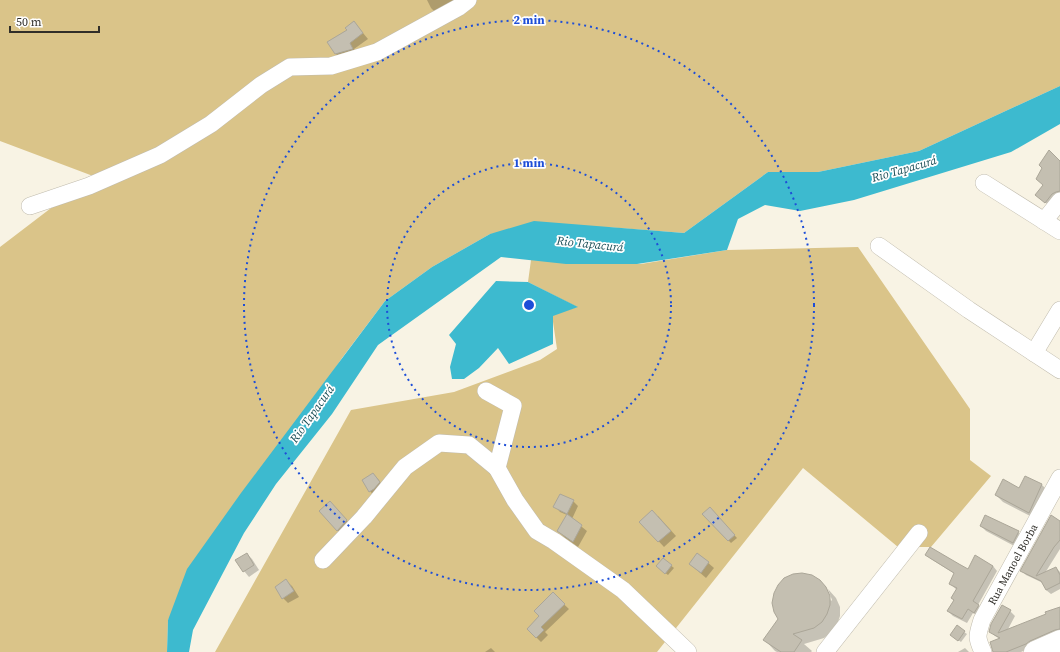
<svg xmlns="http://www.w3.org/2000/svg" width="1060" height="652" font-family="'Source Serif 4',serif">
	<style>
		.green { fill: #dac489 }
		.water { fill: #3dbacf }
		.shadow { fill: #0003 }
		.building { fill: #c4bfb1; stroke: #aba698 }
		.lines { fill: none; stroke-linecap: round; stroke-linejoin: round }
		.minor-casing { stroke: #c1bcae; stroke-width: 18 }
		.major-casing { stroke: #c1bcae; stroke-width: 23 }
		.minor { stroke: #fff; stroke-width: 17 }
		.major { stroke: #fff; stroke-width: 22 }
		.ring { fill: none; stroke: #1d4ed8; stroke-width: 2; stroke-dasharray: 2 4 }
		.labels { text-anchor: middle; stroke-width: 3.5; stroke-linejoin: round; paint-order: stroke }
		.street-label { font-size: 11px; fill: #302e29; stroke: #fff }
		.water-label { font-size: 12px; font-style: italic; fill: #184c55; stroke: #fff }
		.centre { fill: #1d4ed8; stroke: #fff; stroke-width: 2 }
		.ring-label { font-size: 12px; text-anchor: middle; font-weight: bold; fill: #1d4ed8; stroke: #fff; stroke-width: 3.5; stroke-linejoin: round; paint-order: stroke }
	</style>
	<rect width="100%" height="100%" fill="#f8f3e4"/>
	<g class="green">
		<polygon points="0,0 1060,0 1060,86 919,151 818,172 768,172 684,233 606,227 490,234 432,267 385,301 342,358 168,620 167,652 0,652 0,247 93,176 0,141"/>
		<polygon points="858,247 970,409 970,460 991,476 931,547 898,547 803,468 657,652 215,652 351,410 454,392 540,360 557,349 552,315 577,307 528,282 531,260 641,264 727,250"/>
	</g>
	<g class="water">
		<polygon points="1060,86 1060,124 1011,152 854,200 800,211 765,205 738,219 727,250 637,264 566,264 501,257 378,345 332,414 276,484 244,533 193,630 189,652 167,652 168,620 187,569 241,493 385,301 432,267 490,234 534,221 684,233 768,172 818,172 919,151"/>
		<polygon points="496,281 528,282 578,307 553,316 553,344 509,364 498,348 479,368 464,379 452,379 450,367 456,344 449,335"/>
	</g>
	<g class="shadow">
		<polygon points="427,0 463,0 439,16 431,8"/>
		<polygon points="354,22 368,39 354,49 358,54 341,59 336,54 348,30"/>
		<polygon points="1060,162 1060,199 1052,208 1036,195"/>
		<polygon points="373,474 378,479 384,488 375,497 370,491 363,480"/>
		<polygon points="1042,485 1049,492 1036,519 1003,502 996,495"/>
		<polygon points="573,501 578,506 572,519 587,531 578,547 564,537 559,531 567,515 560,512 555,506"/>
		<polygon points="335,508 352,526 343,536 337,530"/>
		<polygon points="710,509 737,538 731,543 704,514"/>
		<polygon points="658,516 676,536 664,547 641,522"/>
		<polygon points="1060,522 1060,549 1045,573 1056,568 1060,572 1060,589 1051,594 1046,590 1043,583 1026,575 1022,571"/>
		<polygon points="981,526 1018,532 1023,537 1018,548 986,531"/>
		<polygon points="247,554 252,559 259,570 249,577 244,571"/>
		<polygon points="698,554 714,568 706,578 690,564"/>
		<polygon points="927,555 969,570 976,557 993,566 997,571 978,605 983,611 979,617 973,613 967,623 953,616 948,611 954,601 952,598 957,590 950,584 955,574 931,559"/>
		<polygon points="663,559 674,568 668,575 659,568"/>
		<polygon points="286,581 292,586 299,597 288,603 283,598"/>
		<polygon points="825,587 831,601 832,600 828,589 836,598 840,607 840,616 837,625 832,632 824,638 804,644 812,651 811,652 777,652 775,651 765,640"/>
		<polygon points="553,594 569,609 545,632 548,635 541,642 528,629 541,616"/>
		<polygon points="1002,607 1010,611 1015,616 1007,631 1047,615 1060,607 1060,634 1021,652 993,652 1000,639 995,636 990,631"/>
		<polygon points="964,632 967,634 961,642 954,637"/>
		<polygon points="491,648 495,652 485,652"/>
		<polygon points="965,648 969,652 958,652"/>
	</g>
	<g class="building">
		<polygon points="354,21 363,33 350,43 353,49 335,54 327,42 347,30 345,28"/>
		<polygon points="1049,150 1060,161 1060,191 1056,192 1052,194 1045,203 1035,195 1043,185 1036,179 1042,168 1039,165"/>
		<polygon points="373,473 380,482 374,489 369,492 362,480"/>
		<polygon points="1025,476 1042,484 1029,513 995,495 1003,479 1019,488"/>
		<polygon points="560,494 574,500 567,514 553,507"/>
		<polygon points="330,501 347,520 337,531 319,511"/>
		<polygon points="710,507 735,535 728,541 702,514"/>
		<polygon points="652,510 671,531 658,542 639,522"/>
		<polygon points="567,514 582,525 573,542 557,531"/>
		<polygon points="985,515 1019,531 1013,543 980,526"/>
		<polygon points="1051,515 1060,521 1060,540 1054,547 1036,576 1056,567 1060,575 1060,583 1046,590 1041,581 1020,571"/>
		<polygon points="930,547 959,564 968,569 975,555 993,566 973,601 979,605 974,613 968,609 962,619 947,611 954,600 951,598 957,588 949,584 954,573 925,555"/>
		<polygon points="247,553 254,565 243,572 235,560"/>
		<polygon points="697,553 709,562 701,573 689,564"/>
		<polygon points="663,558 672,565 665,574 656,566"/>
		<polygon points="802,573 812,575 820,580 826,587 830,596 830,605 827,614 822,622 814,628 793,634 802,640 794,652 781,652 763,640 778,619 774,612 772,603 774,593 778,585 784,578 793,574"/>
		<polygon points="286,579 294,591 282,599 275,587"/>
		<polygon points="553,592 565,604 541,627 544,630 536,638 527,629 539,616 534,611"/>
		<polygon points="1002,605 1011,610 998,633 1046,614 1045,612 1060,607 1060,629 1055,630 1030,641 1026,644 1006,652 993,652 990,642 1000,638 989,632 991,624"/>
		<polygon points="957,625 965,631 958,641 950,635"/>
	</g>
	<g class="lines">
		<defs>
			<g id="minor">
				<polyline points="984,183 1060,231"/>
				<polyline points="30,206 89,186 160,155 211,124 261,85 290,67 331,66 377,52 459,7 468,0"/>
				<polyline points="1044,221 1060,201"/>
				<polyline points="879,246 969,310 1060,370"/>
				<polyline points="1034,353 1060,310"/>
				<polyline points="486,391 513,406 497,468 515,500 537,531 554,541 623,590 688,652"/>
				<polyline points="323,560 364,517 405,467 439,443 469,445 497,468"/>
				<polyline points="825,652 919,533"/>
				<path id="s1" d="M983 652C976 637 977 636 982 620L1060 478"/>
			</g>
			<polyline id="major" points="1035,652 1060,641"/>
		</defs>
		<use href="#minor" class="minor-casing"/>
		<use href="#major" class="major-casing"/>
		<use href="#minor" class="minor"/>
		<use href="#major" class="major"/>
	</g>
	<g class="ring">
		<circle cx="529" cy="305" r="142"/>
		<circle cx="529" cy="305" r="285"/>
	</g>
	<g class="labels">
		<g class="street-label">
			<text dy="4" stroke="none"><textPath href="#s1" startOffset="97">Rua Manoel Borba</textPath></text>
		</g>
		<g class="water-label">
			<text transform="translate(904 169) rotate(-16)" y="4">Rio Tapacurá</text>
			<text transform="translate(590 244) rotate(6)" y="4">Rio Tapacurá</text>
			<text transform="translate(312 414) rotate(-55)" y="4">Rio Tapacurá</text>
		</g>
	</g>
	<circle cx="529" cy="305" r="6" class="centre"/>
	<g class="ring-label">
		<text x="529" y="24">2 min</text>
		<text x="529" y="167">1 min</text>
	</g>
	<path d="M10 26v6h89v-6" fill="none" stroke="#302e29" stroke-width="2"/>
	<text x="16" y="26" font-size="12" fill="#302e29" stroke="#ffffff" stroke-width="3" paint-order="stroke">50 m</text>
</svg>
